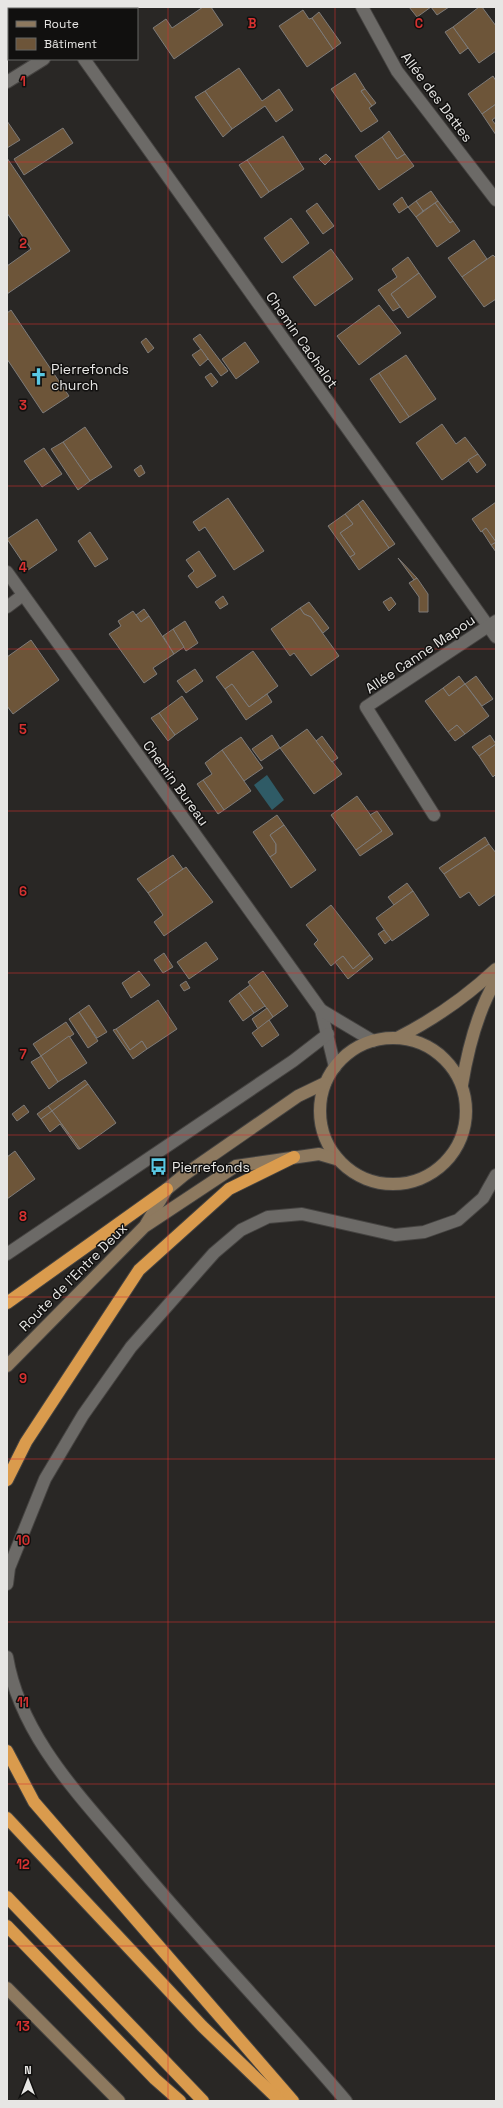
<svg xmlns="http://www.w3.org/2000/svg" width="503" height="2108" font-family="'Space Grotesk',sans-serif">
	<style>
		.water { fill: #2f5b66 }
		.building { fill: #6d5539; stroke: #7e7b79 }
		.lines { fill: none; stroke-linecap: round; stroke-linejoin: round }
		.street-casing { stroke: #454341; stroke-width: 14 }
		.secondary-casing { stroke: #454341; stroke-width: 14 }
		.highway-casing { stroke: #454341; stroke-width: 14 }
		.street { stroke: #6c6a67; stroke-width: 12 }
		.secondary { stroke: #8d795f; stroke-width: 12 }
		.highway { stroke: #da9b4d; stroke-width: 12 }
		.grid { fill: none; stroke: #d73231; stroke-width: 1; stroke-opacity: 0.55 }
		.labels { text-anchor: middle; stroke-width: 3; stroke-linejoin: round; paint-order: stroke }
		.street-label { font-size: 14px; fill: #e7e6e4; stroke: #11100f }
		.poi-label { font-size: 14px; fill: #e7e6e4; stroke: #11100f; text-anchor: start }
		.grid-label { font-size: 13px; text-anchor: middle; font-weight: bold; fill: #d73231; stroke: #11100f; stroke-width: 3; stroke-linejoin: round; paint-order: stroke }
	</style>
	<rect width="100%" height="100%" fill="#292725"/>
	<polygon class="water" points="267,775 284,800 272,810 254,785"/>
	<g class="building">
		<polygon points="203,7 211,7 223,25 174,59 153,28 166,19 172,28"/>
		<polygon points="409,7 431,7 417,17"/>
		<polygon points="431,7 449,7 437,15"/>
		<polygon points="479,7 482,7 496,26 496,51 479,63 453,27"/>
		<polygon points="303,10 309,19 312,18 333,49 307,67 279,26"/>
		<polygon points="319,12 341,43 333,49 312,18"/>
		<polygon points="453,27 468,48 460,54 445,32"/>
		<polygon points="239,68 262,101 279,89 293,110 276,122 265,106 232,129 205,91"/>
		<polygon points="355,73 365,89 361,91 372,106 369,108 378,121 361,132 331,89"/>
		<polygon points="493,76 496,81 496,104 482,114 468,94"/>
		<polygon points="365,89 376,103 372,106 361,91"/>
		<polygon points="205,91 232,129 223,137 195,97"/>
		<polygon points="496,104 496,117 492,120 496,125 496,135 482,114"/>
		<polygon points="7,121 20,140 7,148"/>
		<polygon points="63,128 73,143 24,175 14,159"/>
		<polygon points="389,131 405,154 397,159 382,137"/>
		<polygon points="283,136 304,169 269,192 247,160"/>
		<polygon points="382,137 397,159 405,154 414,166 379,190 355,156"/>
		<polygon points="326,154 331,159 325,165 319,159"/>
		<polygon points="7,158 70,251 7,294 7,266 31,249 7,213"/>
		<polygon points="247,160 269,192 261,198 239,165"/>
		<polygon points="431,191 438,201 423,211 416,201"/>
		<polygon points="402,197 408,207 399,213 393,204"/>
		<polygon points="416,201 423,211 416,217 408,207"/>
		<polygon points="438,201 453,221 450,223 435,203"/>
		<polygon points="317,203 334,226 323,234 306,211"/>
		<polygon points="435,203 450,223 453,221 460,231 437,247 416,217"/>
		<polygon points="291,218 309,243 282,263 264,238"/>
		<polygon points="474,240 487,259 462,277 448,258"/>
		<polygon points="331,249 353,279 315,306 293,277"/>
		<polygon points="493,255 496,258 496,299 484,307 462,277"/>
		<polygon points="408,257 419,273 391,294 400,307 393,311 378,290 397,277 392,269"/>
		<polygon points="419,273 436,297 408,318 391,294"/>
		<polygon points="379,305 401,333 359,365 337,336"/>
		<polygon points="11,310 69,396 43,413 7,359 7,313"/>
		<polygon points="200,334 228,371 221,376 193,339"/>
		<polygon points="146,338 154,348 148,353 141,342"/>
		<polygon points="245,342 259,362 236,379 222,359"/>
		<polygon points="201,349 208,359 200,366 192,355"/>
		<polygon points="406,355 436,399 409,417 379,373"/>
		<polygon points="211,373 218,382 212,387 205,377"/>
		<polygon points="379,373 409,417 400,423 370,379"/>
		<polygon points="442,424 456,444 465,437 478,454 442,480 416,443"/>
		<polygon points="85,427 112,467 90,481 63,442"/>
		<polygon points="63,442 90,481 78,490 51,449"/>
		<polygon points="44,448 62,474 42,487 24,461"/>
		<polygon points="478,454 486,465 477,473 468,460"/>
		<polygon points="141,465 145,473 139,477 134,470"/>
		<polygon points="228,498 264,551 234,570 205,527 199,531 193,522"/>
		<polygon points="363,500 395,544 389,548 358,504"/>
		<polygon points="496,502 496,552 491,545 496,542 486,528 481,532 472,519"/>
		<polygon points="358,504 389,548 359,570 350,557 355,554 340,533 353,524 345,514"/>
		<polygon points="345,514 353,524 340,533 355,554 350,557 328,526"/>
		<polygon points="37,519 57,550 28,570 7,539"/>
		<polygon points="486,528 496,542 491,545 482,531"/>
		<polygon points="90,532 108,559 95,567 78,541"/>
		<polygon points="199,551 216,576 197,588 188,576 194,571 186,560"/>
		<polygon points="398,558 417,578 414,580"/>
		<polygon points="417,578 428,594 428,612 419,612 419,597 409,583"/>
		<polygon points="223,596 228,604 220,609 215,602"/>
		<polygon points="391,597 396,604 389,611 383,602"/>
		<polygon points="309,602 329,628 323,633 311,617 304,614 300,608"/>
		<polygon points="300,608 304,614 311,617 339,656 311,676 294,653 290,656 271,629"/>
		<polygon points="144,609 149,616 141,622 136,615"/>
		<polygon points="133,611 141,622 149,616 174,654 153,668 157,674 144,683 109,634 121,626 118,621"/>
		<polygon points="185,621 198,643 186,651 173,629"/>
		<polygon points="173,629 184,647 174,654 163,636"/>
		<polygon points="31,640 59,680 13,714 7,706 7,657"/>
		<polygon points="253,651 278,686 249,707 232,684 225,689 216,677"/>
		<polygon points="195,669 203,681 186,693 177,681"/>
		<polygon points="459,676 465,684 449,696 443,688"/>
		<polygon points="476,676 493,699 482,706 465,684"/>
		<polygon points="232,684 249,707 267,694 272,702 246,720 225,689"/>
		<polygon points="465,684 489,716 465,734 457,725 448,732 425,701 443,688 449,696"/>
		<polygon points="182,696 198,719 175,735 159,713"/>
		<polygon points="159,713 175,735 168,741 151,718"/>
		<polygon points="457,725 465,734 455,741 448,732"/>
		<polygon points="307,729 342,774 314,794 280,748"/>
		<polygon points="272,735 280,748 261,761 252,749"/>
		<polygon points="490,735 496,744 479,756 472,747"/>
		<polygon points="322,736 338,758 332,762 316,741"/>
		<polygon points="241,737 263,768 244,781 222,750"/>
		<polygon points="496,744 496,774 493,777 479,756"/>
		<polygon points="222,750 251,791 224,810 203,780 212,774 205,763"/>
		<polygon points="203,780 224,810 218,814 197,784"/>
		<polygon points="357,796 382,831 356,850 331,815"/>
		<polygon points="377,811 393,834 360,856 356,850 382,831 370,815"/>
		<polygon points="277,815 284,825 270,835 276,844 276,853 270,857 253,832"/>
		<polygon points="284,825 316,870 291,888 270,857 276,853 276,844 270,835"/>
		<polygon points="485,837 489,844 444,874 439,868"/>
		<polygon points="489,844 496,853 496,894 479,906 469,892 460,898 444,874"/>
		<polygon points="173,855 183,869 148,893 137,879"/>
		<polygon points="186,867 213,902 164,936 154,922 163,915 148,893"/>
		<polygon points="407,883 413,891 394,905 388,897"/>
		<polygon points="413,891 429,915 392,941 376,918"/>
		<polygon points="331,905 370,955 353,969 343,956 331,966 314,944 318,940 306,925"/>
		<polygon points="384,930 391,939 385,944 378,934"/>
		<polygon points="206,942 218,959 189,979 177,962"/>
		<polygon points="164,953 173,967 163,973 154,960"/>
		<polygon points="370,955 373,959 348,979 335,962 343,956 353,969"/>
		<polygon points="139,971 150,985 131,998 122,983"/>
		<polygon points="263,971 288,1006 273,1017 248,982"/>
		<polygon points="186,981 190,988 184,991 180,985"/>
		<polygon points="250,985 265,1006 254,1013 239,993"/>
		<polygon points="239,993 254,1013 243,1021 229,1001"/>
		<polygon points="158,1000 177,1029 147,1049 142,1041 130,1050 116,1029"/>
		<polygon points="89,1005 107,1032 97,1038 79,1012"/>
		<polygon points="267,1008 273,1017 258,1029 252,1019"/>
		<polygon points="79,1012 98,1041 88,1048 69,1019"/>
		<polygon points="269,1020 279,1035 262,1047 252,1033"/>
		<polygon points="66,1022 74,1034 41,1056 33,1044"/>
		<polygon points="116,1029 130,1050 142,1041 147,1049 133,1059 113,1030"/>
		<polygon points="69,1036 87,1063 58,1082 41,1056"/>
		<polygon points="41,1056 58,1082 49,1089 31,1062"/>
		<polygon points="85,1080 88,1084 52,1111 48,1106"/>
		<polygon points="88,1084 116,1123 80,1149 52,1111"/>
		<polygon points="24,1105 29,1112 17,1121 12,1114"/>
		<polygon points="48,1106 52,1111 41,1119 37,1114"/>
		<polygon points="52,1111 80,1149 78,1149 60,1124 50,1132 41,1119"/>
		<polygon points="15,1151 35,1179 7,1199 7,1157"/>
	</g>
	<g class="lines">
		<defs>
			<g id="street">
				<polyline points="56,7 57,9"/>
				<polyline points="362,7 397,71 496,200"/>
				<polyline points="27,9 30,7"/>
				<polyline points="7,21 9,19"/>
				<polyline points="84,59 496,637"/>
				<polyline points="7,82 44,59"/>
				<polyline points="7,572 321,1010 335,1067"/>
				<polyline points="7,607 23,595"/>
				<polyline points="434,815 366,707 496,621"/>
				<polyline points="321,1010 373,1041"/>
				<polyline points="7,1254 293,1061 328,1034"/>
				<polyline points="7,1584 9,1568 45,1479 83,1415 131,1347 214,1253 241,1230 268,1217 302,1214 395,1235 424,1232 458,1220 483,1198 496,1175"/>
				<path d="M7 1657C20 1735 79 1795 128 1853 198 1938 275 2017 346 2101"/>
			</g>
			<g id="secondary">
				<circle cx="393" cy="1111" r="73"/>
				<path d="M397 1038C433 1020 467 996 496 969"/>
				<path d="M462 1085C468 1048 477 1012 496 980"/>
				<polyline points="146,1224 167,1189 184,1175 298,1096 325,1083"/>
				<polyline points="7,1366 144,1227 236,1166 319,1154 336,1159"/>
				<polyline points="7,1988 119,2101"/>
			</g>
			<g id="highway">
				<polyline points="7,1303 167,1189"/>
				<polyline points="7,1480 26,1442 139,1270 229,1189 294,1157"/>
				<polyline points="7,1751 34,1802 293,2101"/>
				<polyline points="7,1818 202,2026 280,2101"/>
				<polyline points="7,1897 203,2101"/>
				<polyline points="7,1926 155,2079 180,2101"/>
			</g>
		</defs>
		<use href="#street" class="street-casing"/>
		<use href="#secondary" class="secondary-casing"/>
		<use href="#highway" class="highway-casing"/>
		<use href="#street" class="street"/>
		<use href="#secondary" class="secondary"/>
		<use href="#highway" class="highway"/>
	</g>
	<path class="grid" d="M168 7V2101M335 7V2101M7 162H496M7 324H496M7 486H496M7 649H496M7 811H496M7 973H496M7 1135H496M7 1297H496M7 1459H496M7 1622H496M7 1784H496M7 1946H496"/>
	<defs>
		<symbol id="church-bare" viewBox="-9 -9 18 18"><path d="M-1.2-6h2.4v3.5h3.3v2.4h-3.3V6h-2.4V-.1h-3.3v-2.4h3.3Z" fill="#59c8e4" stroke="#11100f" stroke-width="2.5" paint-order="stroke"/></symbol>
		<symbol id="bus-bare" viewBox="-9 -9 18 18"><path d="M-5-6H5V4H4V6H2V4H-2V6H-4V4H-5ZM-3.5-4V0h7V-4ZM-3.5 1.2v1.5H-2V1.2ZM2 1.2v1.5H3.5V1.2Z" fill="#59c8e4" stroke="#11100f" stroke-width="2.5" paint-order="stroke"/></symbol>
	</defs>
	<g fill-rule="evenodd">
		<use href="#church-bare" x="26" y="364" width="25" height="25"/>
		<use href="#bus-bare" x="146" y="1154" width="25" height="25"/>
	</g>
	<g class="labels">
		<g class="street-label">
			<text transform="translate(437 97) rotate(53)" y="5">Allée des Dattes</text>
			<text transform="translate(302 340) rotate(55)" y="5">Chemin Cachalot</text>
			<text transform="translate(420 654) rotate(-34)" y="5">Allée Canne Mapou</text>
			<text transform="translate(176 783) rotate(54)" y="5">Chemin Bureau</text>
			<text transform="translate(73 1277) rotate(-45)" y="5">Route de l'Entre Deux</text>
		</g>
		<g class="poi-label">
			<text x="51" y="374">Pierrefonds<tspan x="51" dy="16">church</tspan></text>
			<text x="172" y="1172">Pierrefonds</text>
		</g>
	</g>
	<g class="grid-label">
		<text x="252" y="28">B</text>
		<text x="419" y="28">C</text>
		<text x="23" y="86">1</text>
		<text x="23" y="248">2</text>
		<text x="23" y="410">3</text>
		<text x="23" y="572">4</text>
		<text x="23" y="734">5</text>
		<text x="23" y="896">6</text>
		<text x="23" y="1059">7</text>
		<text x="23" y="1221">8</text>
		<text x="23" y="1383">9</text>
		<text x="23" y="1545">10</text>
		<text x="23" y="1707">11</text>
		<text x="23" y="1869">12</text>
		<text x="23" y="2031">13</text>
	</g>
	<rect width="503" height="2108" fill="none" stroke="#e7e6e4" stroke-width="16"/>
	<rect x="8" y="8" width="130" height="52" fill="#11100f" stroke="#676664"/>
	<rect x="16" y="21" width="20" height="6" fill="#8d795f" stroke="#676664"/>
	<text x="44" y="28" font-size="12" fill="#e7e6e4">Route</text>
	<rect x="16" y="38" width="20" height="12" fill="#6d5539" stroke="#676664"/>
	<text x="44" y="48" font-size="12" fill="#e7e6e4">Bâtiment</text>
	<g transform="translate(28 2080)" stroke="#11100f" stroke-width="3" paint-order="stroke">
	<path d="M0-3L7 15L0 10L-7 15Z" fill="#e7e6e4"/>
	<text y="-6" font-size="11" font-weight="bold" text-anchor="middle" fill="#e7e6e4">N</text>
	</g>
</svg>
